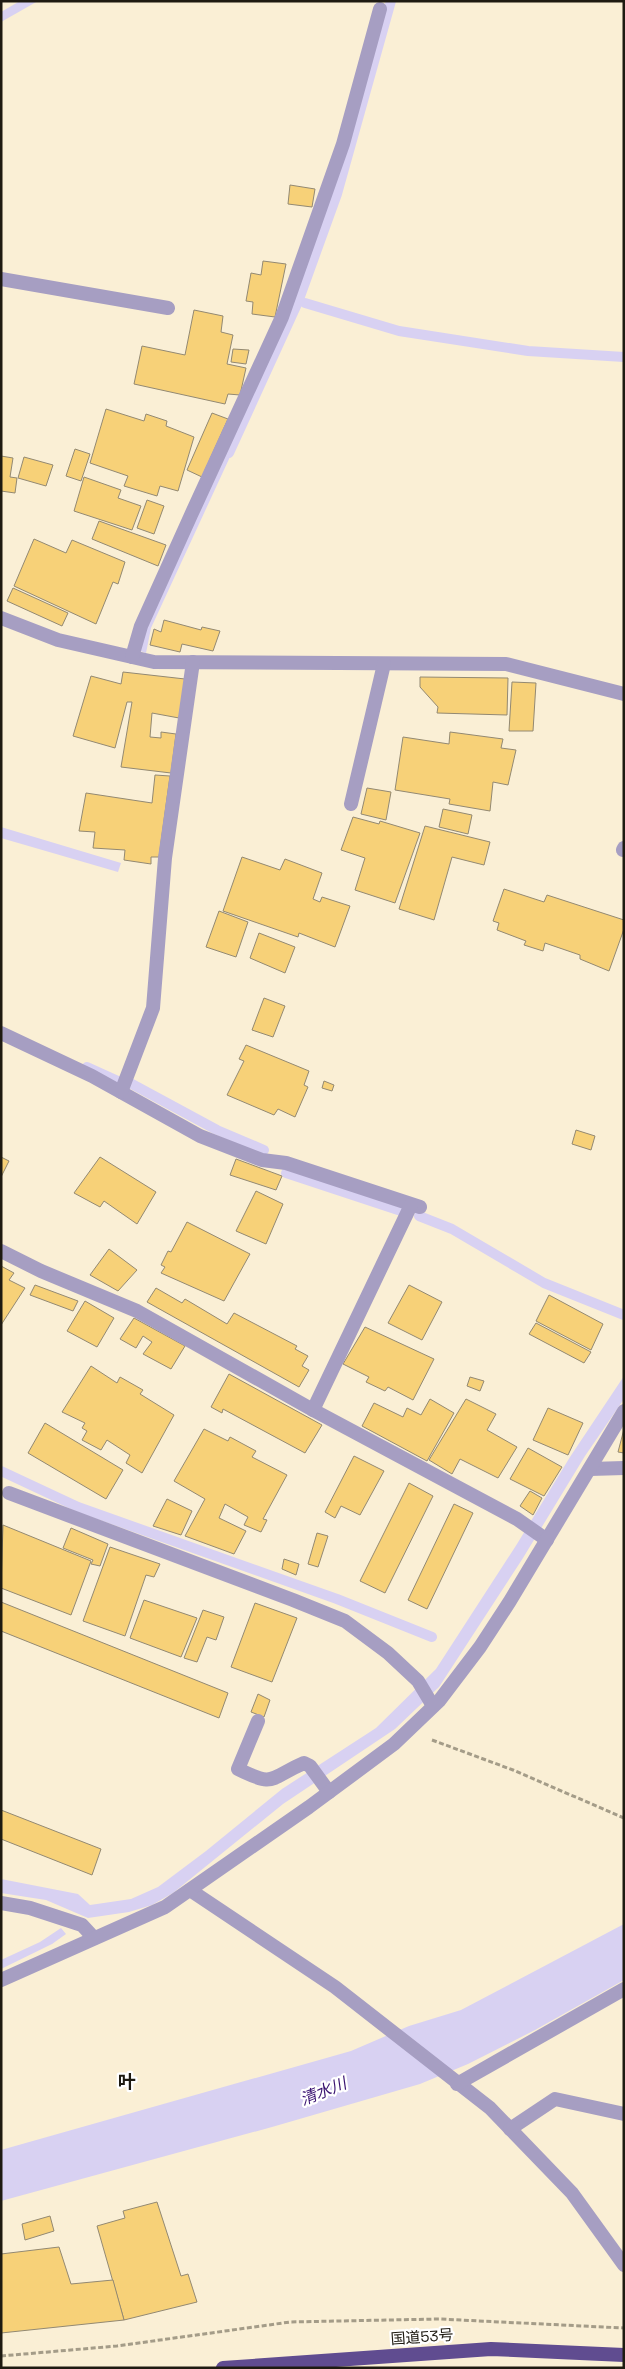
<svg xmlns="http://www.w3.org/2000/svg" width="625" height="2369" font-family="'Space Grotesk','Noto Sans JP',sans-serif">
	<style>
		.water { fill: #d8d1f2 }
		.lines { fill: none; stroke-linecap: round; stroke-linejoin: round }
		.stream { stroke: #d8d1f2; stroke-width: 10 }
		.building { fill: #f7d178; stroke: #938972 }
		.path { stroke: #a49c88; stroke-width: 3; stroke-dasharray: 5 2.5; stroke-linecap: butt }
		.minor { stroke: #a69ec2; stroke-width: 14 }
		.trunk { stroke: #604c90; stroke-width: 14 }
		.labels { text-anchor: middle; stroke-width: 4.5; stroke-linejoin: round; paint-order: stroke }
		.street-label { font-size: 15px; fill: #1e1a11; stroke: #fff }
		.water-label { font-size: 16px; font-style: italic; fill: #391270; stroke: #fff }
		.quarter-label { font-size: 18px; font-weight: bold; fill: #1e1a11; stroke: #fff }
	</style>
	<rect width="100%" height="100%" fill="#faefd5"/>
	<g class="water">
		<polygon points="20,1 38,1 1,22 1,12"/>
		<polygon points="233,439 235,446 151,628 146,653 140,651 147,624"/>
		<polygon points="1,827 121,863 118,872 1,838"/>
		<polygon points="624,1376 624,1399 585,1456 523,1558 439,1687 395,1729 283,1804 173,1893 152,1905 129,1912 88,1918 46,1900 1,1893 1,1879 78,1894 90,1905 131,1899 158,1887 206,1851 282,1789 376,1728 436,1669 517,1544 570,1457"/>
		<polygon points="624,1924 624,1980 535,2030 468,2064 420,2084 272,2127 1,2201 1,2150 351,2051 409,2026 461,2010"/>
		<polygon points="61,1928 66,1934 52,1944 1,1969 1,1960 40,1942"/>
	</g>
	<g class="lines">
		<g class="stream">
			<polyline points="305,303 399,331 528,351 624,357"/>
			<polyline points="229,453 298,302 337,194 391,1"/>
			<polyline points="87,1067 118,1081"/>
			<polyline points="130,1083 217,1130 264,1150"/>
			<polyline points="286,1173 398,1210"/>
			<polyline points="419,1216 452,1229 544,1283 624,1315"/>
			<polyline points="1,1471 78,1507 337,1599 432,1637"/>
		</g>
	</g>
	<g class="building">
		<polygon points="290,185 315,189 312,207 288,204"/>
		<polygon points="263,261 286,264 275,317 252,314 253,302 246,301 251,273 261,275"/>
		<polygon points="194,310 223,316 221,332 233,335 227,364 246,368 240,395 228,394 225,404 134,384 142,346 185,355"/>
		<polygon points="233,349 249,350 246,364 231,362"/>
		<polygon points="106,409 144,421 146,414 167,421 166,426 194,437 178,491 160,486 157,496 124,486 128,476 90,463"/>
		<polygon points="212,413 228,419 202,477 187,470"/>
		<polygon points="75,449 90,454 81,481 66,476"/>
		<polygon points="1,456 13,458 10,477 17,478 15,493 1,491"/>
		<polygon points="24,457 53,465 46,486 18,478"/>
		<polygon points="84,477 121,490 118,498 141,506 132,530 74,511"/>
		<polygon points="147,500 164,506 154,534 137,528"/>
		<polygon points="99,521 166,545 158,566 92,539"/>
		<polygon points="34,539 66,553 72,540 125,562 118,584 113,582 96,624 14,586"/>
		<polygon points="13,588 68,613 62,626 7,601"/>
		<polygon points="164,620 201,630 202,627 220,631 213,651 182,644 180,652 150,645 154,629 161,632"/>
		<polygon points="123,672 185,679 179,718 152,713 150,737 161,738 161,732 176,734 171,773 121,767 132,702 127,702 115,748 73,736 91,676 121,684"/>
		<polygon points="420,677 508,678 507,715 437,713 438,707 420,687"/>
		<polygon points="512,682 536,683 533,731 509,731"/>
		<polygon points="450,732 503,739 501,748 516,750 508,785 493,782 490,811 449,804 450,799 395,790 403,737 449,744"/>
		<polygon points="155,775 170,776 159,857 151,857 151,864 124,860 125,850 93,848 95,832 79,831 86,793 152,803"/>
		<polygon points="367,788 391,792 386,820 361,814"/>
		<polygon points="443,809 472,815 468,834 439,827"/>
		<polygon points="353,817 379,824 380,821 420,833 395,903 355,890 365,858 341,850"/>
		<polygon points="425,826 490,842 484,865 452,857 434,920 399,909"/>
		<polygon points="242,857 280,870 285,859 322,873 313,899 320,902 322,897 350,906 335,947 299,933 298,937 223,911"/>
		<polygon points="504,889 544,902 547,895 624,920 624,929 609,971 580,959 580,955 545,943 543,951 524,945 526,941 497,930 499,923 493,921"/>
		<polygon points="219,911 248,922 236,957 206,947"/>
		<polygon points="259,933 295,947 285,973 250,958"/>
		<polygon points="264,998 285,1006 273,1037 252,1030"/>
		<polygon points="246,1045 309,1071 304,1085 308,1087 295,1117 278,1109 274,1115 227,1095 244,1061 239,1059"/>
		<polygon points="324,1081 334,1085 332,1091 322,1088"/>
		<polygon points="576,1130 595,1136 591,1150 572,1144"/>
		<polygon points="1,1157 9,1161 1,1177"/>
		<polygon points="100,1157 156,1192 137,1224 104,1201 100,1207 74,1193"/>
		<polygon points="236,1159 282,1176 276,1190 230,1175"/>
		<polygon points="256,1191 283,1204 266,1244 236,1231"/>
		<polygon points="187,1222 250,1254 224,1301 161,1273 165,1267 161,1265 168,1251 171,1252"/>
		<polygon points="109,1249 137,1270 118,1291 90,1275"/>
		<polygon points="1,1266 14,1273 9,1280 25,1288 1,1325"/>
		<polygon points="35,1285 78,1301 73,1311 30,1295"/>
		<polygon points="409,1285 442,1302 422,1340 388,1323"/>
		<polygon points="156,1288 182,1303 185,1299 227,1324 234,1313 297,1346 295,1349 308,1356 302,1366 309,1370 299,1387 147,1302"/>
		<polygon points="549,1295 603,1324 591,1350 536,1321"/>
		<polygon points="85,1301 114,1318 97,1347 67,1331"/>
		<polygon points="134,1318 185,1346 171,1369 143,1354 152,1342 143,1336 136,1348 120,1339"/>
		<polygon points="536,1323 591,1352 584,1363 529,1334"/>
		<polygon points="365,1327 434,1359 413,1400 388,1387 385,1391 366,1382 369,1377 343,1364"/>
		<polygon points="91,1366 117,1383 120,1377 143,1390 140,1394 174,1415 142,1473 126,1463 130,1455 107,1440 101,1450 82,1440 87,1431 82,1428 85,1423 62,1412"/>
		<polygon points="229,1374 322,1425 305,1453 223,1409 222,1413 211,1407"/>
		<polygon points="470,1377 484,1381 480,1391 467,1386"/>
		<polygon points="430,1399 454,1413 427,1461 362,1426 374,1403 403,1417 407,1408 421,1415"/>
		<polygon points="466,1399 496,1414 487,1430 517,1447 498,1478 460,1459 452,1474 429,1460"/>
		<polygon points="548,1408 583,1423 568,1455 533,1440"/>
		<polygon points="45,1423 123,1470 106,1499 28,1453"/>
		<polygon points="204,1429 228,1441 230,1437 256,1451 252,1457 287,1475 263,1519 267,1520 261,1532 244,1525 248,1517 225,1504 219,1518 246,1531 234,1554 185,1536 205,1499 174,1481"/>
		<polygon points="624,1429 624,1453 618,1452"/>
		<polygon points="528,1448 562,1467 544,1496 510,1479"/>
		<polygon points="354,1456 384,1471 360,1515 341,1506 335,1518 325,1512"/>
		<polygon points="409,1483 433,1496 385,1593 360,1581"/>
		<polygon points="530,1491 542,1498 533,1515 520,1506"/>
		<polygon points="167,1499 192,1511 181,1535 153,1526"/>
		<polygon points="454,1504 473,1513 427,1609 408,1600"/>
		<polygon points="3,1525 91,1561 71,1615 1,1588"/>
		<polygon points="71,1528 108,1544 100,1566 91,1564 93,1560 63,1548"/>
		<polygon points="317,1533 328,1536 318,1567 308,1564"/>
		<polygon points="110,1547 160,1564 154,1577 146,1575 125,1636 83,1621"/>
		<polygon points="284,1559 299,1564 296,1575 282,1569"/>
		<polygon points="144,1600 197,1618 181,1657 130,1638"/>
		<polygon points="1,1602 228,1693 219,1718 1,1631"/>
		<polygon points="255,1603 297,1618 272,1682 231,1667"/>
		<polygon points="203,1610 224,1617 216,1640 207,1637 197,1662 184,1658"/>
		<polygon points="258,1694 270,1700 264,1717 251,1712"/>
		<polygon points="1,1810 101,1849 92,1875 1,1839"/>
		<polygon points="157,2202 181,2276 188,2274 197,2302 124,2320 97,2226 125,2218 123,2211"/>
		<polygon points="50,2216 54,2231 25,2240 22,2224"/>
		<polygon points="59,2247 71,2284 113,2280 124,2320 1,2333 1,2254"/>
	</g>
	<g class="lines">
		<g class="path">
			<polyline points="432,1740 513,1770 624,1818"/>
			<polyline points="1,2356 117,2346 290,2322 439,2319 624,2328"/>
		</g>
		<g class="minor">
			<polyline points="1,279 168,308"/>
			<polyline points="1,618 58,640 154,662 506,664 624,694"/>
			<polyline points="132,657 141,626 191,515 282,317 343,144 380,9"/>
			<polyline points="351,804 384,664"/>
			<polyline points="623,850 624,848"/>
			<polyline points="1,1033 92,1076 200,1136 262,1160 286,1163 420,1207"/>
			<polyline points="121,1092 153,1008 165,858 193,662"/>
			<polyline points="1,1251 41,1271 137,1311 313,1410 517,1519 547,1540"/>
			<polyline points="313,1410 411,1205"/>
			<polyline points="590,1469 624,1468"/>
			<polyline points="9,1493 293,1600 345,1621 388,1653 418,1681 433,1706"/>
			<path d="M258 1721 238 1769C276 1788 269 1778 304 1763L310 1766 329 1792"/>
			<polyline points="190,1890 335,1987 490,2108 572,2193 624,2265"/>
			<polyline points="1,1903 30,1908 82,1925 94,1938"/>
			<polyline points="1,1980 165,1907 309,1807 394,1744 439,1701 480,1647 510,1601 624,1411"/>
			<polyline points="457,2084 624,1989"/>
			<polyline points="510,2129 555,2099 624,2114"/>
		</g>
		<polyline class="trunk" points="223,2368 491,2349 624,2355"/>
	</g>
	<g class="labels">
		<g class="street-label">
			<text transform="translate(422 2337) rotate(-4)" y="5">国道53号</text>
		</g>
		<g class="water-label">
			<text transform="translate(323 2091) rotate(-22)" y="6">清水川</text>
		</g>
		<g class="quarter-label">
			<text x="127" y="2088">叶</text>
		</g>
	</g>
	<rect width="625" height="2369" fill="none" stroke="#1e1a11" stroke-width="5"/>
</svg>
